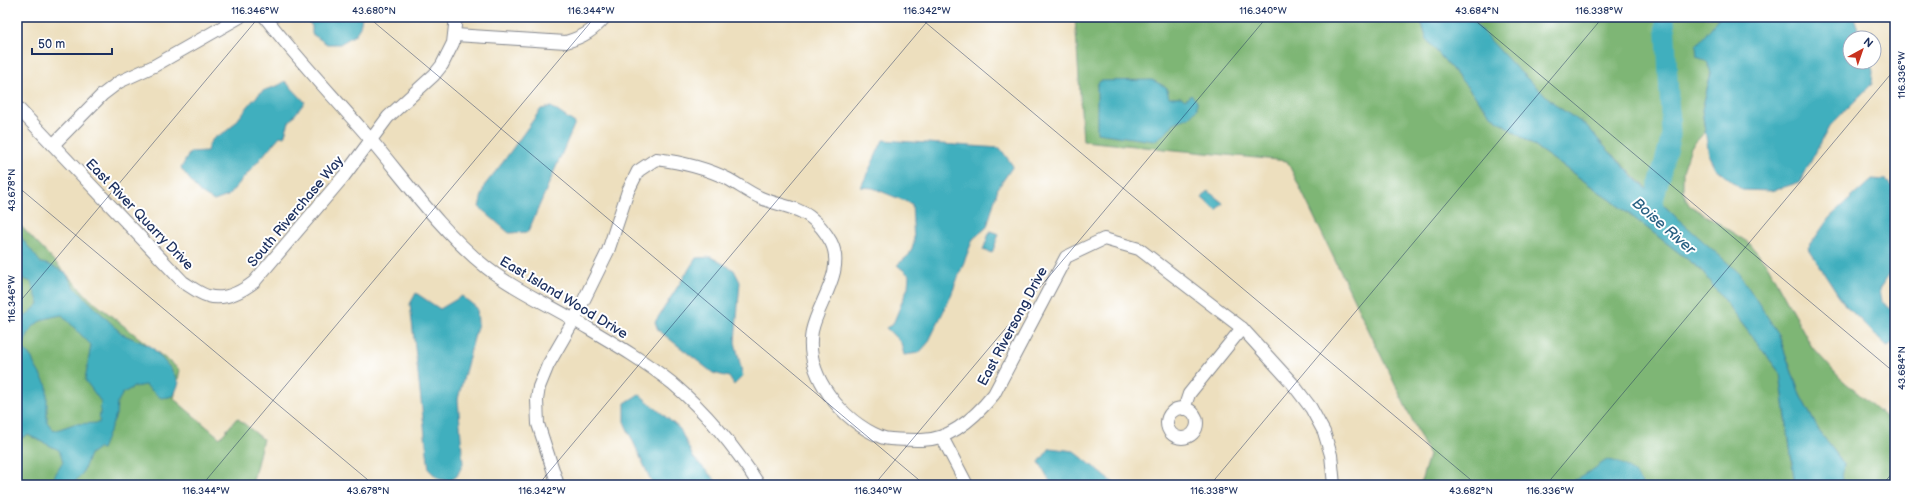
<svg xmlns="http://www.w3.org/2000/svg" width="1912" height="502" font-family="'Balsamiq Sans',sans-serif">
	<style>
		.forest { fill: #7eb674; stroke: #4c7269 }
		.water { fill: #41afbe; stroke: #2e6f8e; fill-rule: evenodd }
		.lines { fill: none; stroke-linecap: round; stroke-linejoin: round }
		.river { stroke: #41afbe; stroke-width: 19 }
		.minor-casing { stroke: #84878e; stroke-width: 14 }
		.minor { stroke: #fff; stroke-width: 12 }
		.ticks { fill: none; stroke: #1b2f5e; stroke-width: 1; stroke-opacity: 0.45 }
		.labels { text-anchor: middle; stroke-width: 4; stroke-linejoin: round; paint-order: stroke }
		.street-label { font-size: 14px; fill: #1b2f5e; stroke: #fff }
		.water-label { font-size: 15px; font-style: italic; fill: #2a6284; stroke: #fff }
		.neatline { fill: none; stroke: #1b2f5e; stroke-width: 1.5 }
		.ticks-label { font-size: 10px; text-anchor: middle; fill: #1b2f5e }
	</style>
	<rect width="100%" height="100%" fill="#fff"/>
	<filter id="ink" filterUnits="userSpaceOnUse"><feTurbulence type="fractalNoise" baseFrequency=".025" numOctaves="2"/><feDisplacementMap in="SourceGraphic" scale="8" xChannelSelector="R" yChannelSelector="G"/><feConvolveMatrix kernelMatrix="1 2 1 2 8 2 1 2 1" color-interpolation-filters="sRGB"/></filter>
	<filter id="wash" filterUnits="userSpaceOnUse"><feTurbulence type="fractalNoise" baseFrequency=".012" numOctaves="4" result="noise"/><feDisplacementMap in="SourceGraphic" scale="16" xChannelSelector="R" yChannelSelector="G"/><feGaussianBlur stdDeviation="0.9" result="paint"/><feColorMatrix in="noise" values="0 0 0 0 0 0 0 0 0 0 0 0 0 0 0 0 0 1.4 0 .05"/><feComposite in="paint" operator="in"/></filter>
	<g filter="url(#wash)">
		<rect width="100%" height="100%" fill="#eddfbe"/>
		<g class="forest">
			<polygon points="1075,17 1420,17 1427,40 1493,117 1611,200 1700,269 1780,373 1795,485 1420,485 1429,455 1287,161 1083,141"/>
			<polygon points="1469,17 1720,17 1707,61 1711,72 1702,110 1705,132 1691,147 1683,171 1683,192 1689,205 1749,243 1768,266 1812,347 1840,378 1895,425 1895,485 1841,485 1844,464 1819,431 1800,395 1778,333 1678,219 1602,144 1588,127 1558,107 1516,68"/>
			<polygon points="17,222 91,300 180,370 174,399 220,438 237,418 263,439 252,485 17,485"/>
		</g>
		<g class="water">
			<polygon points="304,17 362,17 360,27 355,35 340,44 327,44 312,34 312,26"/>
			<polygon points="1420,17 1469,17 1516,68 1558,107 1588,127 1602,144 1633,176 1678,219 1738,272 1778,333 1800,395 1819,431 1844,464 1841,485 1795,485 1780,373 1700,269 1611,200 1493,117 1427,40"/>
			<polygon points="1720,17 1854,17 1861,38 1850,38 1850,62 1870,62 1873,71 1872,84 1829,127 1800,182 1772,191 1742,190 1715,168 1709,156 1702,110 1711,73 1707,61 1697,57 1696,46"/>
			<polygon points="1152,80 1166,87 1169,97 1181,97 1185,100 1191,95 1197,101 1197,109 1189,117 1174,123 1167,132 1154,141 1097,133 1097,85 1100,81"/>
			<path d="M285 81 305 102 289 122 284 137 280 136 228 196 214 201 199 192 181 168 190 152 207 151C211 134 219 138 230 128 240 119 252 98 263 91 270 87 277 88 285 81Z"/>
			<polygon points="551,107 575,123 528,232 509,233 479,207 484,186 503,162 541,109"/>
			<polygon points="883,140 1000,148 1013,166 998,188 987,227 973,239 950,298 928,343 919,353 904,355 901,343 886,328 893,324 908,287 909,275 897,265 909,255 914,243 912,204 873,188 861,187"/>
			<polygon points="1872,179 1886,180 1895,190 1895,266 1879,289 1881,301 1895,312 1895,343 1887,346 1845,305 1808,248 1829,218"/>
			<polygon points="1208,191 1223,203 1217,211 1202,198"/>
			<polygon points="990,231 999,234 992,253 983,250"/>
			<path d="M17 232 41 263 50 265 66 273 73 286 122 334 152 347 171 369 179 383 174 395 169 397 161 398 145 385 134 387 123 393 117 403 116 415 102 449 98 448 90 454 82 474 72 485H49L63 462 59 450 28 435 17 440V324L39 304 31 282 17 276ZM62 315 91 345 85 380 101 402 99 423 74 424 54 431 47 422V386L34 364 32 358 23 348C30 324 38 319 62 315Z"/>
			<polygon points="711,257 734,270 740,282 735,342 743,376 734,385 729,377 713,373 658,330 655,322 696,258"/>
			<polygon points="416,293 440,309 462,296 477,308 478,323 458,399 463,464 457,476 450,481 439,479 429,470 410,304"/>
			<polygon points="639,394 680,429 693,457 720,485 653,485 625,424 625,403"/>
			<polygon points="1050,448 1074,451 1116,485 1052,485 1039,462"/>
			<path d="M1607 460C1623 461 1635 472 1643 485H1555L1556 483C1583 482 1586 473 1607 460Z"/>
		</g>
		<g class="lines">
			<polyline class="river" points="1650,216 1671,135 1665,17"/>
		</g>
	</g>
	<g filter="url(#ink)">
		<g class="lines">
			<defs>
				<g id="minor">
					<path d="M265 17C298 60 336 99 371 140 408 184 442 232 487 268 515 290 546 303 576 321 608 340 642 359 672 383 706 412 735 447 759 485"/>
					<path d="M455 35 566 42C583 37 593 31 605 17"/>
					<path d="M17 107 183 282C191 287 200 294 208 296 225 301 241 292 254 282L344 176 388 117 434 75 442 65 453 43 456 17"/>
					<polyline points="53,145 102,95 119,82 154,66 240,17"/>
					<circle cx="1182" cy="423" r="15"/>
					<polyline points="1184,409 1189,394 1242,328"/>
					<polyline points="942,437 967,485"/>
					<path d="M558 485 538 424 537 400 539 387 548 365 574 320 608 251 628 191 638 171 656 159C680 162 706 168 728 179 739 185 748 192 759 197 775 205 796 206 810 217 818 223 826 233 831 242 846 271 818 302 812 331 804 375 842 421 881 437 890 441 910 439 920 440 950 441 977 415 994 394L1066 257 1104 239 1139 249 1242 328 1292 383 1311 408 1324 432 1331 455 1334 485"/>
				</g>
			</defs>
			<use href="#minor" class="minor-casing"/>
			<use href="#minor" class="minor"/>
		</g>
	</g>
	<path class="ticks" d="M368 17 925 485M919 17 1477 485M1471 17 1895 373M17 186 374 485M17 305 259 17M202 485 595 17M538 485 931 17M874 485 1267 17M1210 485 1603 17M1546 485 1895 69M1882 485 1895 470"/>
	<g class="labels">
		<g class="street-label">
			<text transform="translate(295 211) rotate(-50)" y="5">South Riverchase Way</text>
			<text transform="translate(140 214) rotate(46)" y="5">East River Quarry Drive</text>
			<text transform="translate(564 297) rotate(31)" y="5">East Island Wood Drive</text>
			<text transform="translate(1012 326) rotate(-62)" y="5">East Riversong Drive</text>
		</g>
		<g class="water-label">
			<text transform="translate(1664 226) rotate(41)" y="5">Boise River</text>
		</g>
	</g>
	<rect width="1912" height="502" fill="none" stroke="#fff" stroke-width="44"/>
	<g transform="translate(1862 50) rotate(40)"><circle r="19" fill="#ffffff" stroke="#a4acbf"/>
	<path d="M0-3L7 15L0 10L-7 15Z" fill="#c8321e"/>
	<text y="-6" font-size="11" font-weight="bold" text-anchor="middle" fill="#1b2f5e">N</text>
	</g>
	<path d="M32 48v6h80v-6" fill="none" stroke="#1b2f5e" stroke-width="2"/>
	<text x="38" y="48" font-size="12" fill="#1b2f5e" stroke="#ffffff" stroke-width="3" paint-order="stroke">50 m</text>
	<rect x="22" y="22" width="1868" height="458" class="neatline"/>
	<g class="ticks-label">
		<text x="255" y="14">116.346°W</text>
		<text x="374" y="14">43.680°N</text>
		<text x="591" y="14">116.344°W</text>
		<text x="927" y="14">116.342°W</text>
		<text x="1263" y="14">116.340°W</text>
		<text x="1477" y="14">43.684°N</text>
		<text x="1599" y="14">116.338°W</text>
		<text transform="translate(1901 75) rotate(-90)" y="4">116.336°W</text>
		<text transform="translate(11 190) rotate(-90)" y="4">43.678°N</text>
		<text transform="translate(11 299) rotate(-90)" y="4">116.346°W</text>
		<text transform="translate(1901 368) rotate(-90)" y="4">43.684°N</text>
		<text x="206" y="494">116.344°W</text>
		<text x="368" y="494">43.678°N</text>
		<text x="542" y="494">116.342°W</text>
		<text x="878" y="494">116.340°W</text>
		<text x="1214" y="494">116.338°W</text>
		<text x="1471" y="494">43.682°N</text>
		<text x="1550" y="494">116.336°W</text>
	</g>
</svg>
